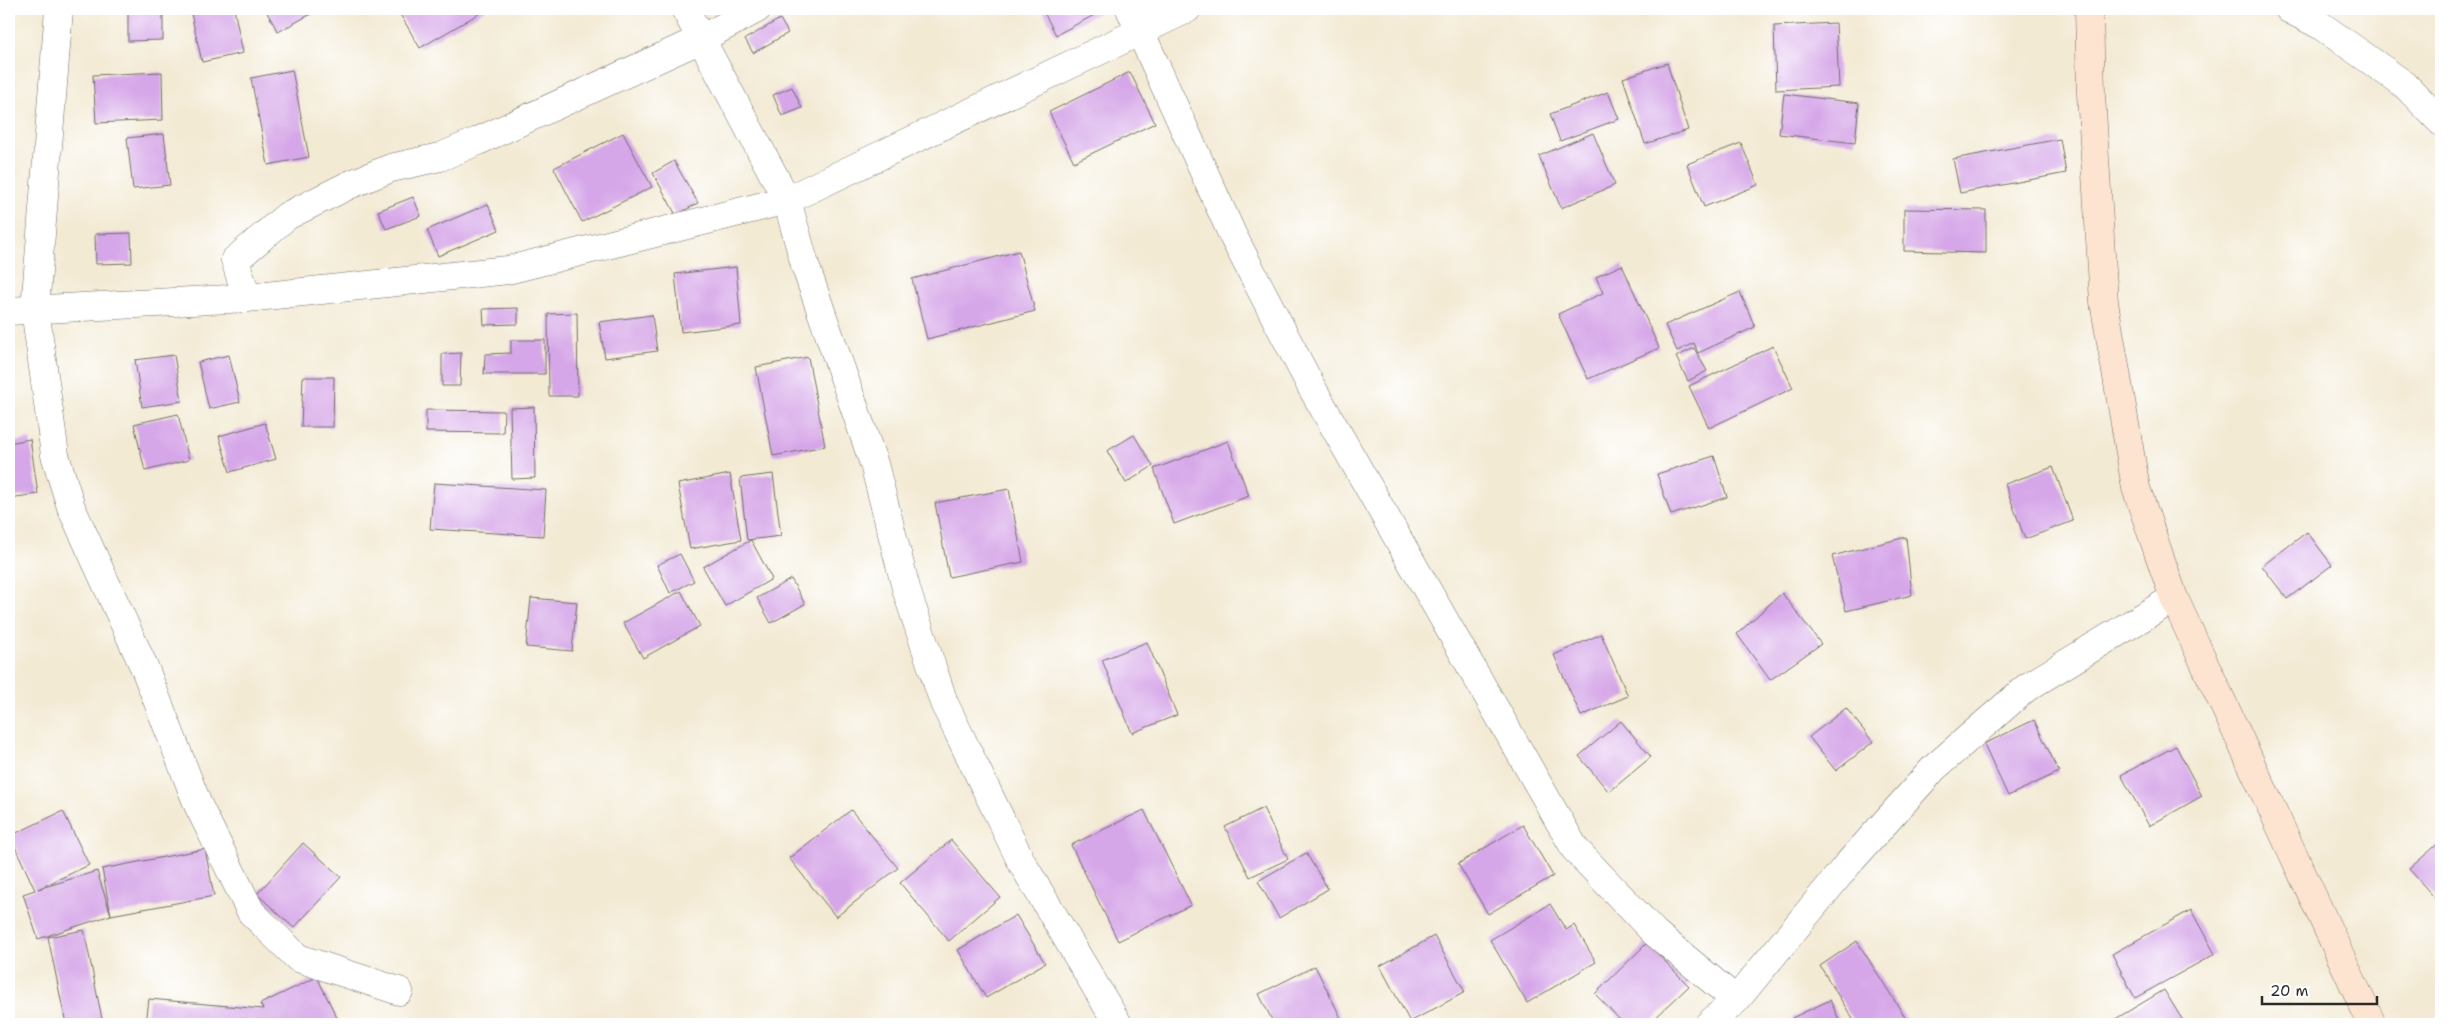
<svg xmlns="http://www.w3.org/2000/svg" width="2450" height="1033" font-family="'Shantell Sans',sans-serif">
	<style>
		.building { fill: #d5a6e8 }
		.lines { fill: none; stroke-linecap: round; stroke-linejoin: round }
		.minor-casing { stroke: #716e66; stroke-width: 29 }
		.secondary-casing { stroke: #716e66; stroke-width: 29 }
		.minor { stroke: #fff; stroke-width: 28 }
		.secondary { stroke: #fde4d0; stroke-width: 28 }
	</style>
	<rect width="100%" height="100%" fill="#fff"/>
	<filter id="ink" filterUnits="userSpaceOnUse"><feTurbulence type="fractalNoise" baseFrequency=".02" numOctaves="2"/><feDisplacementMap in="SourceGraphic" scale="10" xChannelSelector="R" yChannelSelector="G"/><feConvolveMatrix kernelMatrix="1 2 1 2 8 2 1 2 1" color-interpolation-filters="sRGB"/></filter>
	<filter id="wash" filterUnits="userSpaceOnUse"><feTurbulence type="fractalNoise" baseFrequency=".0096" numOctaves="4" result="noise"/><feDisplacementMap in="SourceGraphic" scale="20" xChannelSelector="R" yChannelSelector="G"/><feGaussianBlur stdDeviation="1.12" result="paint"/><feColorMatrix in="noise" values="0 0 0 0 0 0 0 0 0 0 0 0 0 0 0 0 0 1.4 0 .05"/><feComposite in="paint" operator="in"/></filter>
	<g filter="url(#wash)">
		<rect width="100%" height="100%" fill="#f3ead4"/>
		<g id="blocks">
			<g class="building">
				<polygon points="128,9 163,9 163,40 128,41"/>
				<polygon points="190,9 234,9 243,53 202,62"/>
				<polygon points="265,9 320,9 278,32"/>
				<polygon points="397,9 487,9 420,48"/>
				<polygon points="1042,9 1098,9 1100,12 1056,35"/>
				<polygon points="780,19 788,33 753,53 745,39"/>
				<polygon points="1836,23 1839,87 1776,90 1774,26"/>
				<polygon points="1667,63 1688,130 1645,144 1623,78"/>
				<polygon points="292,70 309,157 268,165 251,78"/>
				<polygon points="162,72 163,120 96,123 93,75"/>
				<polygon points="1130,72 1155,123 1074,162 1049,112"/>
				<polygon points="792,87 802,108 782,116 773,95"/>
				<polygon points="1608,92 1619,119 1560,141 1550,114"/>
				<polygon points="1784,94 1859,103 1855,143 1779,134"/>
				<polygon points="623,133 652,187 582,222 554,168"/>
				<polygon points="1593,133 1615,185 1561,208 1539,156"/>
				<polygon points="164,134 170,185 133,189 127,138"/>
				<polygon points="2060,139 2066,173 1960,193 1953,159"/>
				<polygon points="1741,143 1758,185 1704,207 1687,164"/>
				<polygon points="674,161 698,203 676,215 653,173"/>
				<polygon points="413,197 421,216 386,229 378,211"/>
				<polygon points="488,204 499,230 438,256 427,230"/>
				<polygon points="1904,209 1986,210 1986,253 1904,251"/>
				<polygon points="131,233 132,263 96,264 95,234"/>
				<polygon points="1019,251 1035,311 927,339 912,279"/>
				<polygon points="1622,265 1659,348 1588,379 1558,314 1603,293 1596,277"/>
				<polygon points="736,267 741,325 681,332 675,274"/>
				<polygon points="1740,292 1755,327 1698,353 1694,343 1677,351 1665,325"/>
				<polygon points="518,308 518,324 484,325 483,309"/>
				<polygon points="577,313 578,396 549,396 548,314"/>
				<polygon points="652,315 657,351 605,358 599,322"/>
				<polygon points="511,340 545,340 545,374 484,374 485,354 511,353"/>
				<polygon points="1773,346 1793,388 1709,428 1689,386"/>
				<polygon points="1694,348 1707,371 1688,381 1676,357"/>
				<polygon points="461,353 460,386 442,386 442,354"/>
				<polygon points="174,355 182,401 142,407 135,360"/>
				<polygon points="229,355 240,402 209,409 198,362"/>
				<polygon points="808,357 825,446 773,456 756,367"/>
				<polygon points="303,377 334,377 333,427 301,427"/>
				<polygon points="534,407 535,478 512,479 510,408"/>
				<polygon points="426,410 504,411 503,433 426,432"/>
				<polygon points="178,414 189,460 145,471 134,424"/>
				<polygon points="265,423 276,459 230,472 219,436"/>
				<polygon points="1134,435 1153,466 1126,483 1107,451"/>
				<polygon points="30,439 38,494 9,498 9,443"/>
				<polygon points="1228,441 1249,496 1174,524 1154,469"/>
				<polygon points="1714,456 1727,497 1671,515 1657,474"/>
				<polygon points="2053,467 2073,521 2025,539 2005,484"/>
				<polygon points="730,474 741,540 690,549 678,484"/>
				<polygon points="773,474 781,536 747,540 740,478"/>
				<polygon points="434,483 546,490 543,536 430,529"/>
				<polygon points="1009,489 1023,562 949,577 935,503"/>
				<polygon points="2307,532 2332,565 2287,599 2262,566"/>
				<polygon points="1906,537 1912,595 1846,611 1832,556"/>
				<polygon points="751,540 772,579 725,606 703,567"/>
				<polygon points="680,554 694,581 670,593 657,565"/>
				<polygon points="791,579 805,604 771,623 757,598"/>
				<polygon points="681,591 700,626 643,658 623,623"/>
				<polygon points="1782,593 1821,644 1770,680 1737,634"/>
				<polygon points="531,598 577,602 572,651 526,647"/>
				<polygon points="1601,634 1628,696 1581,716 1554,655"/>
				<polygon points="1147,642 1177,715 1132,733 1102,660"/>
				<polygon points="1846,708 1873,742 1836,771 1809,737"/>
				<polygon points="2034,720 2059,772 2008,796 1984,744"/>
				<polygon points="1621,721 1651,757 1609,792 1579,756"/>
				<polygon points="2176,746 2202,796 2149,826 2121,775"/>
				<polygon points="1263,808 1288,859 1250,877 1225,827"/>
				<polygon points="851,810 898,868 836,917 789,858"/>
				<polygon points="1144,810 1191,905 1118,941 1071,845"/>
				<polygon points="63,811 89,865 38,889 97,871 111,915 38,939 23,894 35,890 10,836"/>
				<polygon points="1523,825 1553,876 1488,914 1458,864"/>
				<polygon points="951,840 1000,897 949,941 900,883"/>
				<polygon points="2441,841 2441,905 2409,869"/>
				<polygon points="303,843 341,877 294,928 257,894"/>
				<polygon points="205,849 214,896 111,915 102,869"/>
				<polygon points="1306,853 1328,889 1279,918 1258,881"/>
				<polygon points="1550,904 1566,930 1574,925 1596,962 1527,1003 1490,940"/>
				<polygon points="2191,910 2215,954 2135,998 2112,954"/>
				<polygon points="1016,915 1045,963 986,998 958,950"/>
				<polygon points="84,930 103,1024 66,1024 48,937"/>
				<polygon points="1434,936 1465,992 1410,1022 1380,966"/>
				<polygon points="1857,941 1908,1022 1905,1024 1856,1024 1820,966"/>
				<polygon points="1647,943 1689,986 1649,1024 1624,1024 1595,994"/>
				<polygon points="1315,966 1344,1024 1274,1024 1259,994"/>
				<polygon points="317,977 340,1024 146,1024 149,999 263,1009 260,1004"/>
				<polygon points="2164,990 2185,1024 2107,1024"/>
				<polygon points="1830,1000 1841,1024 1795,1024 1792,1018"/>
			</g>
		</g>
	</g>
	<g filter="url(#ink)">
		<use href="#blocks" fill-opacity="0" stroke="#716e66" stroke-width="1"/>
		<g class="lines">
			<defs>
				<g id="minor">
					<polyline points="59,9 35,309 55,455 71,507 145,669 198,805 251,912 298,958 399,991"/>
					<polyline points="1130,9 1233,236 1312,388 1575,849 1655,933 1736,1000 1848,864 1934,768 2026,688 2174,598"/>
					<polyline points="2289,9 2320,25 2405,85 2441,122"/>
					<polyline points="247,298 235,260 287,216 349,185 391,168 440,157 478,141 701,39 757,9"/>
					<polyline points="9,311 247,298 508,270 787,200 685,9"/>
					<polyline points="1118,1024 1022,863 944,703 907,592 874,464 805,265 787,200 1187,9"/>
					<polyline points="1709,1024 1736,1000"/>
				</g>
				<polyline id="secondary" points="2089,9 2091,94 2104,302 2136,488 2174,598 2372,1024"/>
			</defs>
			<use href="#minor" class="minor-casing"/>
			<use href="#secondary" class="secondary-casing"/>
			<use href="#minor" class="minor"/>
			<use href="#secondary" class="secondary"/>
		</g>
	</g>
	<rect width="2450" height="1033" fill="none" stroke="#fff" stroke-width="30"/>
	<path d="M2262 996v8h115v-8" fill="none" stroke="#2b2b2b" stroke-width="2.5"/>
	<text x="2270" y="996" font-size="15" fill="#2b2b2b" stroke="#ffffff" stroke-width="4" paint-order="stroke">20 m</text>
</svg>
